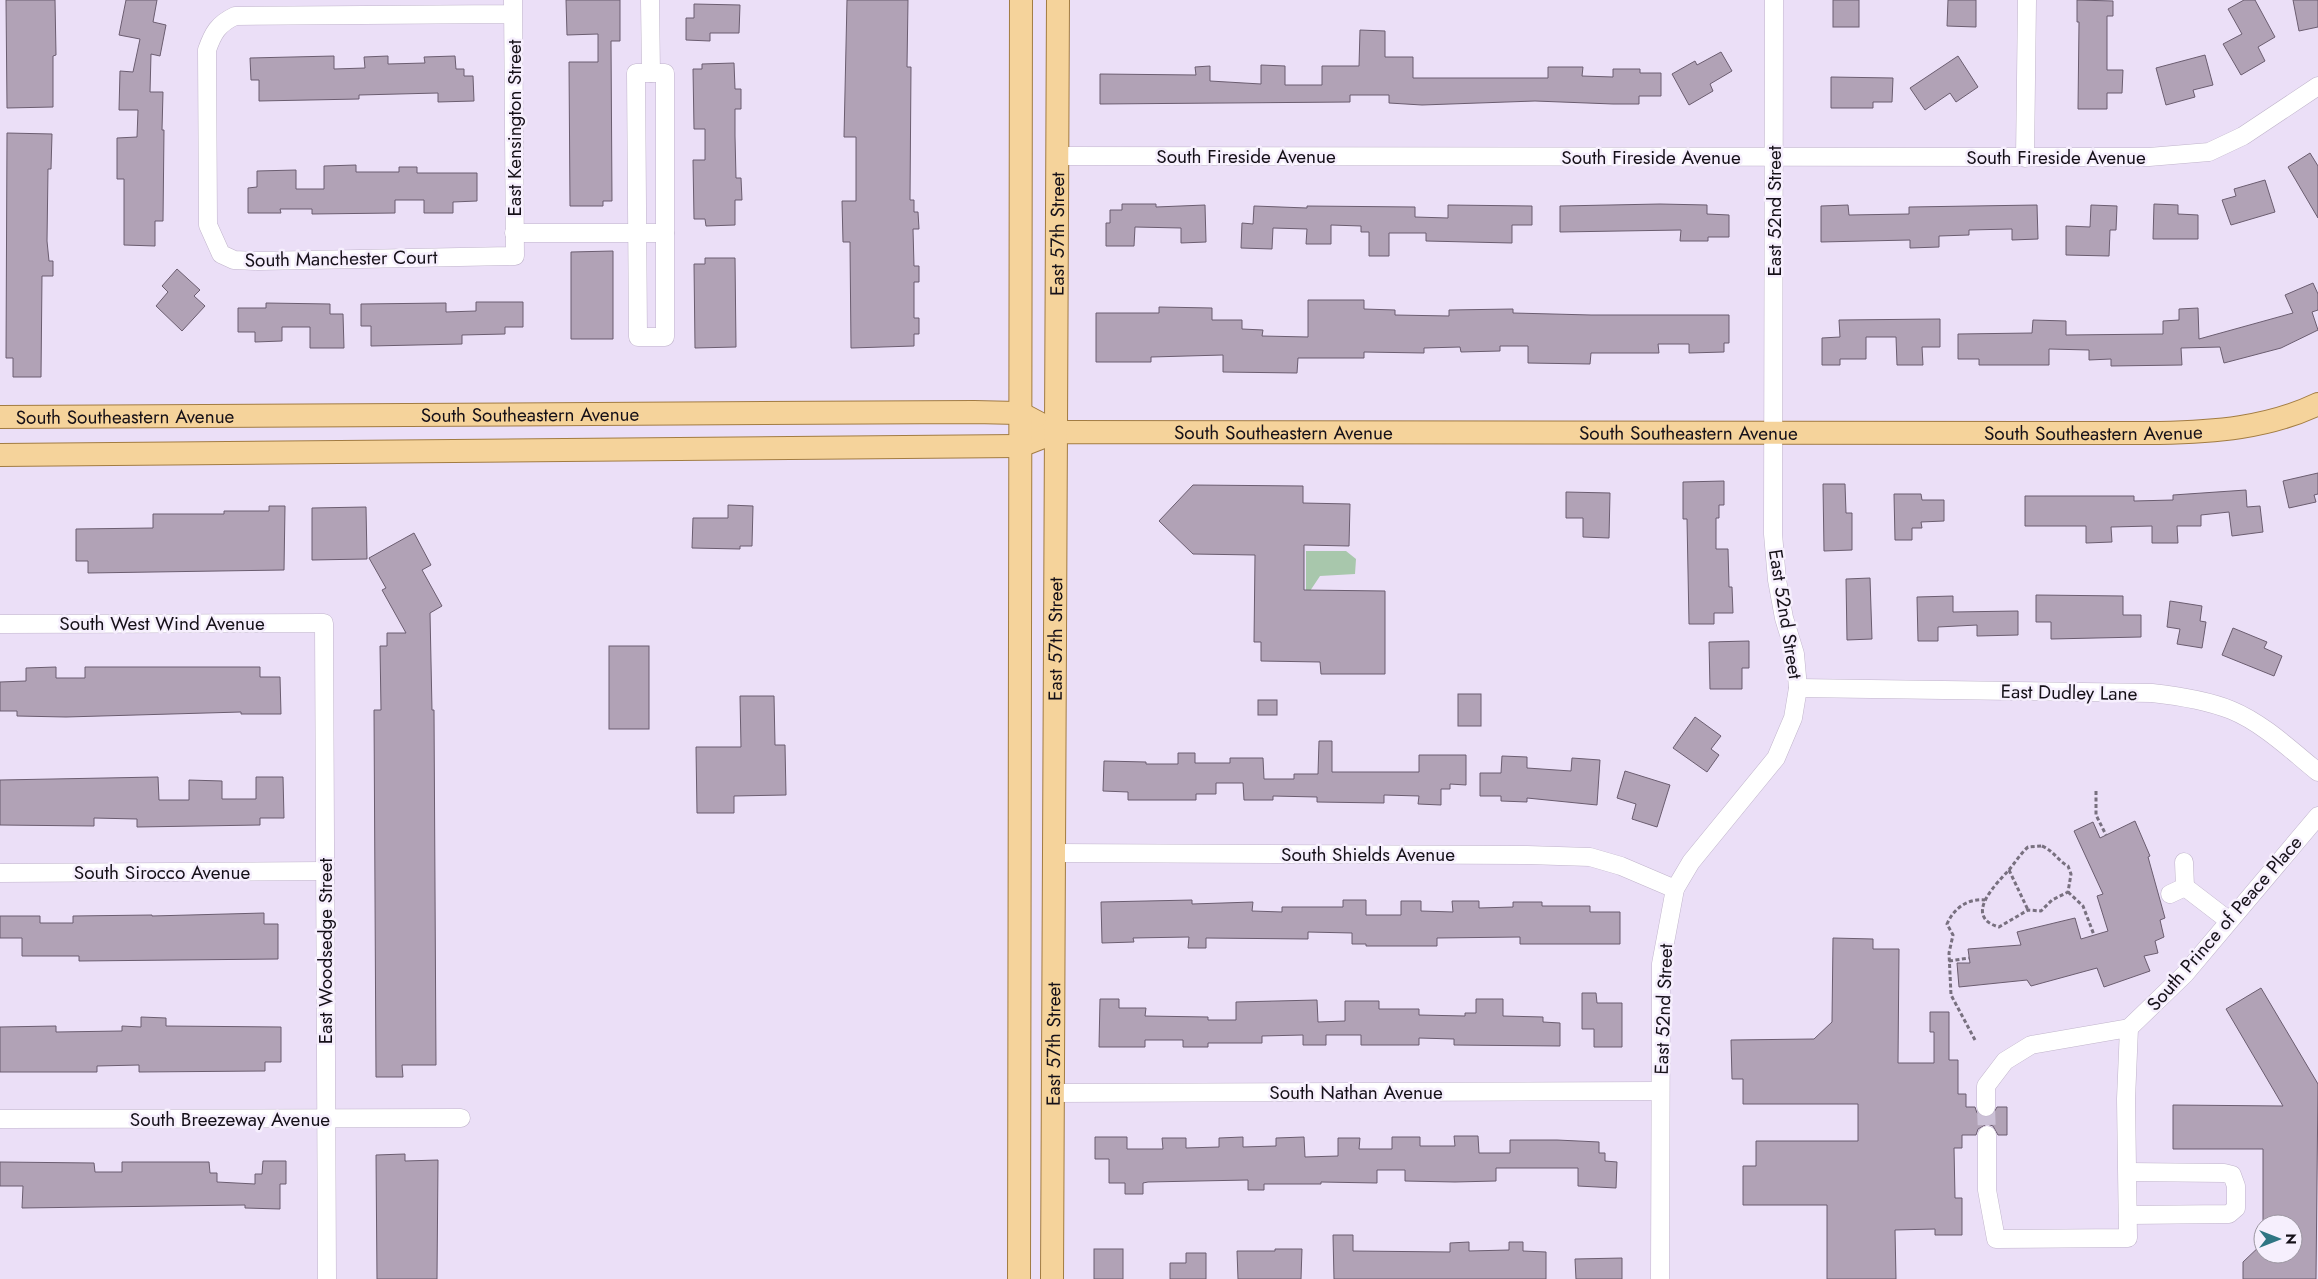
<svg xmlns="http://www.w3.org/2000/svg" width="2318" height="1279" font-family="Jost,sans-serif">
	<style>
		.green { fill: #a8c7ac }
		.building { fill: #b1a2b6; stroke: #6b5d70 }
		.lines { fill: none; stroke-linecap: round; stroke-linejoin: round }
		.minor-tunnel { stroke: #cbc0d6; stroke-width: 18; stroke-dasharray: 18 9; stroke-linecap: butt }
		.minor-casing { stroke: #c0b4cb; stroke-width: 19 }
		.major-casing { stroke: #a27c42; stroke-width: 24 }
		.path { stroke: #78707f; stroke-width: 3; stroke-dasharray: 4 2.5; stroke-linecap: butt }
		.minor { stroke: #fff; stroke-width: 18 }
		.major { stroke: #f5d39b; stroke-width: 22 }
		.labels { text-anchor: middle; stroke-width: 5; stroke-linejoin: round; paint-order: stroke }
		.street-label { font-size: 19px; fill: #151018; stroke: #f6effd }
	</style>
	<rect width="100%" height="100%" fill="#ebdff7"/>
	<polygon class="green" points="1306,551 1346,551 1356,559 1355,574 1320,576 1310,591 1306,591"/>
	<g class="building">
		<polygon points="6,0 55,0 56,55 53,56 53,107 7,108"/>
		<polygon points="126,0 157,0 153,22 166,25 160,56 151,54 150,92 163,92 162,130 164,130 163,221 155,221 155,246 124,245 124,179 117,179 117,138 137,137 138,110 119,110 120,71 133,72 140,39 119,35"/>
		<polygon points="566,0 620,0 620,41 611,41 612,201 603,201 603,206 570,206 569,62 598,62 598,34 567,35"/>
		<polygon points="847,0 908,0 907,67 911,67 910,200 914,200 914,212 918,212 919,229 913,229 914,266 919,266 919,282 914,282 914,318 919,318 919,334 914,334 914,346 851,348 850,242 843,242 842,201 856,201 856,137 844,137"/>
		<rect x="1833" y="0" width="26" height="27"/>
		<polygon points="1948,0 1976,0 1976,27 1947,26"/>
		<polygon points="2077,0 2113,1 2113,16 2107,16 2107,70 2123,70 2122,93 2107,93 2107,109 2078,109 2079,22 2077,22"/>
		<polygon points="2244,0 2255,0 2275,37 2258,47 2265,61 2241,75 2223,44 2242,34 2228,9"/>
		<polygon points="2293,0 2318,0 2318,27 2299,31"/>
		<polygon points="694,4 740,5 739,33 710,33 710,41 686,40 686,18 694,18"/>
		<polygon points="1360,30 1385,31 1385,57 1413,57 1413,78 1548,78 1548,67 1583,67 1582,76 1613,77 1613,69 1640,69 1640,73 1661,73 1661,96 1639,96 1639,104 1613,104 1535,101 1422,105 1389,103 1389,95 1350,95 1350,102 1100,104 1100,74 1196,75 1195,67 1210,66 1210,81 1261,84 1261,65 1285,66 1285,85 1322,85 1322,66 1359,66"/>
		<polygon points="1721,52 1732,71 1710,84 1713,91 1689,105 1672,74 1695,61 1697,65"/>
		<polygon points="2205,55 2213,85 2193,90 2195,97 2166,105 2156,68"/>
		<polygon points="334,56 334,69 365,68 364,57 388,56 388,64 425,63 424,57 455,56 456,69 464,69 464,76 473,76 474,101 438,102 438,93 359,95 359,99 259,101 259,80 251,80 250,58"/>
		<polygon points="1958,56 1978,87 1956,102 1950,93 1925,110 1910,88"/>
		<polygon points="734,63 735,89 741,89 741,109 735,109 735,136 736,178 741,178 742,200 735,200 735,225 706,226 705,219 694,219 693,160 705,160 705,129 694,129 693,69 702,69 702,64"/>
		<polygon points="1831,77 1893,78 1892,102 1873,102 1873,108 1831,108"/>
		<polygon points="7,133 52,134 51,169 48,169 47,241 49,261 53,261 53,276 42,276 41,377 13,377 13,358 6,358"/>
		<polygon points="2310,153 2318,166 2318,218 2288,167"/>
		<polygon points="356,165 356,172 399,172 399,167 417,167 417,173 477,173 477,201 453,202 453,213 424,213 424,200 395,200 395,213 312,214 312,209 280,209 281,213 248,213 248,188 257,187 257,171 296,170 296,189 324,189 324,166"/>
		<polygon points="2265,180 2275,212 2231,225 2222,200 2236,196 2234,189"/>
		<polygon points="1122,204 1156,204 1156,207 1205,205 1206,242 1181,243 1181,228 1135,227 1134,246 1106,246 1106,223 1110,223 1110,210 1122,210"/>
		<polygon points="1660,204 1707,205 1707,214 1729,215 1729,237 1708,237 1708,241 1680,241 1681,230 1560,232 1560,206"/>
		<polygon points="2154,204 2178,205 2178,214 2198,215 2198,239 2153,239"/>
		<polygon points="1448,205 1532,206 1532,225 1512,225 1512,243 1426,241 1426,233 1389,233 1389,256 1369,256 1369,232 1361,232 1361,226 1331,225 1331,244 1306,244 1307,229 1273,228 1272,249 1241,248 1242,223 1253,224 1254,206 1307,208 1307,206 1415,207 1415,217 1448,218"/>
		<polygon points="1848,205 1849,215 1909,214 1909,207 2037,205 2038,239 2012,240 2012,229 1969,230 1969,235 1939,236 1939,247 1910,248 1910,240 1821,242 1821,206"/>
		<polygon points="2091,205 2117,206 2116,230 2110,230 2109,256 2066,255 2066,226 2090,227"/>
		<polygon points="613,251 613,339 571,339 571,252"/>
		<polygon points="705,258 735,258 736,347 695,348 694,264 705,264"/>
		<polygon points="177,269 200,290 194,296 205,306 182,331 156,306 168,292 162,286"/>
		<polygon points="2313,283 2318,294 2318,310 2312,312 2318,330 2281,348 2224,363 2220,347 2181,348 2182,365 2111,366 2111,359 2089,360 2089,350 2049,349 2049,365 1979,365 1979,359 1958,359 1958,334 2032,333 2033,320 2066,321 2066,335 2163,334 2163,321 2179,320 2179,309 2198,308 2199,339 2293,313 2285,295"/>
		<polygon points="1308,300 1364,300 1364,309 1395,310 1395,315 1449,316 1449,310 1513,309 1513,313 1591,315 1729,315 1729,343 1724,343 1724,352 1689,353 1689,344 1658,344 1659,353 1591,353 1590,364 1528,363 1528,346 1500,346 1500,351 1461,352 1460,347 1424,348 1424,353 1364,352 1364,358 1298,358 1297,373 1223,372 1223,355 1151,357 1151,362 1096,362 1096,313 1159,313 1159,307 1212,308 1212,320 1242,320 1242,329 1263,330 1262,336 1308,337"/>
		<polygon points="476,302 523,302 523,327 505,327 505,334 462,335 462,344 371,346 371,326 361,326 361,304 446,303 446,312 476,311"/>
		<polygon points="266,303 330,304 330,314 343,314 344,348 310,348 310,327 282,327 282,341 255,342 255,332 238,332 238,308 266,308"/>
		<polygon points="1940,319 1940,347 1922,347 1923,365 1897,365 1896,337 1866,337 1866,359 1840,359 1840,365 1822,365 1822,338 1840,337 1839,320"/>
		<polygon points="2318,473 2318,494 2314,495 2316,502 2289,508 2283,481"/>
		<polygon points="1724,481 1724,505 1719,505 1719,518 1716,518 1716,549 1728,549 1729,587 1732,587 1733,613 1714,613 1714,624 1689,624 1687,519 1683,519 1683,482"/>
		<polygon points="1823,484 1845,484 1846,513 1852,513 1852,550 1824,551"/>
		<polygon points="1193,485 1303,486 1303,503 1350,504 1349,546 1304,545 1304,590 1385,591 1385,674 1321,674 1320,662 1261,661 1261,642 1254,642 1255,555 1193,554 1159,521"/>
		<polygon points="2246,490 2247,507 2260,506 2263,532 2232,536 2229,512 2201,515 2201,526 2177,526 2178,543 2152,543 2152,526 2111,527 2112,542 2086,543 2086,526 2025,526 2025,496 2134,496 2134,501 2173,500 2173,495"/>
		<polygon points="1566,492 1610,493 1609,538 1583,537 1583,518 1566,518"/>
		<polygon points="1894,494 1921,494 1922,500 1944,500 1944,521 1921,522 1922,528 1912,528 1912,540 1895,540"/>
		<polygon points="728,505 753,506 752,546 740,546 740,549 692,548 693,518 728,518"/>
		<polygon points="269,506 285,506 284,570 88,573 88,561 76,561 76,529 153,528 153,514 224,514 224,511 269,511"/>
		<polygon points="366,507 367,559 312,560 312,508"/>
		<polygon points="414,533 431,565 422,570 442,606 430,613 432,710 434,710 436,1065 402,1065 403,1077 376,1077 374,710 381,710 380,646 387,646 387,633 406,633 382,590 386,588 369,558"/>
		<polygon points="1870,578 1872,639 1847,640 1846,579"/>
		<polygon points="2036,595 2123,596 2123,615 2141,615 2141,637 2051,639 2051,622 2036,622"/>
		<polygon points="1953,596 1953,612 2018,611 2018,635 1977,636 1977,625 1938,627 1938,641 1918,641 1917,597"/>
		<polygon points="2170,601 2202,606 2200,621 2206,622 2202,648 2177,644 2180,629 2167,627"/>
		<polygon points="2233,628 2267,642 2264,648 2282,656 2274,676 2222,655"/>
		<polygon points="1749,641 1749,668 1742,668 1742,689 1710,689 1709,642"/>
		<rect x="609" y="646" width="40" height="83"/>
		<polygon points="56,667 56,678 85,678 85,667 260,667 260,677 280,677 281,714 241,714 241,712 66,717 17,716 17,711 0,711 0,682 26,681 26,668"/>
		<rect x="1458" y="694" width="23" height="32"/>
		<polygon points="740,696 774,696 775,745 785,745 786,795 734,796 734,813 697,813 696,747 741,747"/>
		<rect x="1258" y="700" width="19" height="15"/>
		<polygon points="1695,717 1721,736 1711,749 1719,755 1707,772 1673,748"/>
		<polygon points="1319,741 1332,741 1332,772 1419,772 1419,755 1466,755 1466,785 1450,784 1450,789 1441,789 1441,805 1418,804 1419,796 1384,795 1384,803 1317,802 1317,797 1273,796 1273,800 1244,800 1243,783 1216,783 1216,794 1196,794 1196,800 1128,800 1128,792 1103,791 1104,761 1146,762 1146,764 1178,764 1178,753 1195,753 1195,763 1230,763 1230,758 1263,758 1264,779 1294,779 1294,774 1318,774"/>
		<polygon points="1502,756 1527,757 1527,768 1571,771 1572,758 1600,760 1597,805 1527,798 1527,802 1501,801 1501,796 1480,796 1480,773 1501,773"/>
		<polygon points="1625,771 1670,785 1657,827 1632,819 1636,804 1617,798"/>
		<polygon points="158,777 159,800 189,800 189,780 222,781 222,799 256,799 256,777 283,777 284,818 260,818 260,825 137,827 137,819 94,818 94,826 0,825 0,780"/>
		<polygon points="2135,821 2150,856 2148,857 2165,918 2160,920 2164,937 2155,941 2158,953 2144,956 2150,971 2104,987 2097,968 2031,986 2027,980 1959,987 1957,963 1970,963 1968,949 2021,945 2017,932 2075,918 2081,939 2108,931 2097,896 2103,894 2074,831 2093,822 2100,838"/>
		<polygon points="1192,900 1192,904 1253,902 1252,911 1282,912 1282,907 1343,907 1343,900 1366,900 1366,915 1401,915 1401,901 1421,901 1421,911 1453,912 1452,901 1479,901 1479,908 1513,907 1513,902 1542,902 1542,906 1590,906 1590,912 1620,912 1620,944 1520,944 1520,937 1437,938 1437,946 1366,946 1366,944 1352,944 1352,933 1308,932 1308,939 1206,938 1206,948 1188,948 1189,937 1133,938 1134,942 1102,943 1101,902"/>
		<polygon points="264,913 264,924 278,924 278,959 79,961 79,956 22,956 22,938 0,938 0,916 40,916 40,923 73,923 73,916 152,915 152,916"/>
		<polygon points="1833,938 1873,939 1873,949 1899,949 1898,1063 1934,1063 1934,1032 1930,1032 1930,1012 1949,1012 1949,1060 1958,1060 1958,1094 1966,1094 1966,1107 1975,1107 1977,1113 1986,1118 1992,1116 1997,1107 2007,1107 2007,1135 1998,1135 1993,1126 1987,1124 1978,1129 1976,1135 1962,1135 1962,1148 1954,1148 1955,1198 1962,1198 1962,1235 1935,1235 1935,1229 1895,1230 1896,1279 1827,1279 1827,1205 1743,1205 1743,1166 1756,1166 1756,1141 1858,1141 1858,1104 1743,1104 1743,1079 1732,1079 1731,1040 1814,1039 1832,1022"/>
		<polygon points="2261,988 2318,1084 2316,1279 2243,1279 2243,1262 2263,1243 2263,1254 2293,1254 2293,1224 2263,1224 2263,1149 2173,1149 2173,1105 2283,1106 2226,1009"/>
		<polygon points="1582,993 1596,993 1597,1003 1622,1003 1622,1047 1594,1047 1594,1029 1582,1029"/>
		<polygon points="1100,999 1119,999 1119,1008 1146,1008 1145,1016 1208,1017 1208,1020 1236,1020 1236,1002 1317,1000 1318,1022 1345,1021 1345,1001 1379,1001 1379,1009 1419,1009 1419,1015 1465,1016 1465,1013 1476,1013 1476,999 1503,999 1503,1016 1543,1017 1543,1022 1560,1023 1560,1046 1454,1045 1454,1039 1419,1038 1419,1045 1361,1045 1361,1035 1326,1035 1326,1045 1303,1045 1303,1035 1262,1036 1262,1043 1208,1043 1208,1047 1183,1047 1183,1040 1145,1040 1145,1047 1099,1047"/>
		<polygon points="141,1017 166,1018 166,1026 281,1027 281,1062 265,1062 265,1071 139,1072 139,1065 97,1066 97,1072 0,1072 0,1027 56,1026 56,1032 122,1031 122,1026 141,1027"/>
		<polygon points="1454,1136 1478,1136 1479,1153 1510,1153 1510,1140 1557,1140 1599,1142 1599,1153 1605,1153 1605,1161 1617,1162 1616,1188 1578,1186 1578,1168 1496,1168 1496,1181 1455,1182 1405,1181 1405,1170 1377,1170 1377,1183 1321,1182 1321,1184 1264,1184 1264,1190 1248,1190 1248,1180 1148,1182 1143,1183 1143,1194 1125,1194 1125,1183 1109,1183 1109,1159 1095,1159 1095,1137 1127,1137 1127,1149 1163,1149 1162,1138 1186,1138 1186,1148 1219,1147 1219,1138 1243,1137 1243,1147 1276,1146 1276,1138 1304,1137 1305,1157 1338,1156 1338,1138 1360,1138 1359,1149 1392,1149 1392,1137 1420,1137 1420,1146 1455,1146"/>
		<polygon points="405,1154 405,1161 438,1160 437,1279 377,1279 376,1155"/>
		<polygon points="263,1161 286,1161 286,1184 280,1184 280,1209 245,1208 245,1205 22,1208 23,1186 0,1186 0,1162 94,1163 95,1172 122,1172 122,1162 209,1162 210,1173 217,1173 217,1182 255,1184 255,1174 262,1174"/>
		<polygon points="1333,1235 1353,1235 1353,1251 1450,1252 1450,1243 1469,1242 1469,1251 1509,1250 1509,1242 1523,1242 1523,1251 1546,1252 1546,1279 1334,1279"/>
		<rect x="1094" y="1249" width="29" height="30"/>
		<polygon points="1275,1249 1302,1249 1301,1279 1238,1279 1237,1251 1275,1251"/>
		<polygon points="1186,1253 1206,1253 1206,1279 1170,1279 1170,1263 1186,1263"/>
		<polygon points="1622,1258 1622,1279 1576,1279 1575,1259"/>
	</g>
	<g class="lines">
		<polyline class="minor-tunnel" points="1986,1107 1987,1135"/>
		<defs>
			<g id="minor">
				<polyline points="650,0 651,73"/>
				<path d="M513 14 235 16C218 24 213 33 207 50L208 225 221 254 234 260 258 261 515 256 513 0"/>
				<polygon points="636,73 665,73 665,337 638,337"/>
				<polyline points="1056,156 2149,157 2209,152 2243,136 2318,86"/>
				<polyline points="2025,158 2027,0"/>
				<polyline points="514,233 665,233"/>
				<polyline points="0,624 324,623 327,1279"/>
				<path d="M1798 688 2152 693C2179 696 2206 700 2231 710 2263 723 2292 751 2318 772"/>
				<polyline points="1054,853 1527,855 1590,857 1621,866 1675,889"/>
				<polyline points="0,873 325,871"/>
				<polyline points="2185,887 2228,920"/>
				<polyline points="2170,894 2185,887 2184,862"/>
				<polyline points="2129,1028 2185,974 2318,816"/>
				<polyline points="1053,1093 1660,1091"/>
				<polyline points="1986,1107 1986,1086 2005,1061 2031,1045 2129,1028 2126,1099 2128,1238 1996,1239 1987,1190 1987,1135"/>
				<polyline points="0,1119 461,1118"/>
				<polyline points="2128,1215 2229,1214 2236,1208 2236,1186 2232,1175 2224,1173 2129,1172"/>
				<polyline points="1660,1279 1661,964 1675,889 1691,862 1776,758 1793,718 1798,688 1795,654 1784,618 1777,580 1773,534 1774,0"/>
			</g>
			<g id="major">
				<path id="s1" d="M0 417 974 412 1020 413 1056 432"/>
				<path id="s2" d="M0 455 1020 446 1056 432 2159 433C2214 432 2268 428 2318 404"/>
				<polyline points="1019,1279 1021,0"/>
				<path id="s3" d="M1052 1279 1058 0"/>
			</g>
		</defs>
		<use href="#minor" class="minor-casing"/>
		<use href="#major" class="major-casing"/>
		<g class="path">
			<polyline points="2096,791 2096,815 2106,835"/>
			<path d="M2042 846C2054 851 2057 860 2068 866L2071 874 2068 892 2052 900 2041 911 2028 910 1999 927C1963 917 1995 885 2008 871 2015 863 2020 854 2028 847Z"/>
			<polyline points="2009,870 2028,910"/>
			<polyline points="2068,892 2083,906 2094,935"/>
			<polyline points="1949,961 1969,958"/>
			<path d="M1975 1040 1951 995 1949 953 1953 935 1947 924C1954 908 1968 898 1985 900"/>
		</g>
		<use href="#minor" class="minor"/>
		<use href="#major" class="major"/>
	</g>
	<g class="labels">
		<g class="street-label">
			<text transform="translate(514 128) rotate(-90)" y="7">East Kensington Street</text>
			<text x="1246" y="163">South Fireside Avenue</text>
			<text x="1651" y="164">South Fireside Avenue</text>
			<text x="2056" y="164">South Fireside Avenue</text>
			<text transform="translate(1774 211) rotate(-90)" y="7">East 52nd Street</text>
			<text dy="7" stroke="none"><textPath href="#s3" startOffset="1045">East 57th Street</textPath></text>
			<text transform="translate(341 258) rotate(-1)" y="7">South Manchester Court</text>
			<text dy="7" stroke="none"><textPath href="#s1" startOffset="530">South Southeastern Avenue</textPath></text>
			<text dy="7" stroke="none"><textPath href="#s1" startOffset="125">South Southeastern Avenue</textPath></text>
			<text dy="7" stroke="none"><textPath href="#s2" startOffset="1286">South Southeastern Avenue</textPath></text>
			<text dy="7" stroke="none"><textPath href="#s2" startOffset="1691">South Southeastern Avenue</textPath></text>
			<text dy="7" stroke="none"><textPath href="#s2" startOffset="2096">South Southeastern Avenue</textPath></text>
			<text transform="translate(1786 614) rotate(81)" y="7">East 52nd Street</text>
			<text x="162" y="630">South West Wind Avenue</text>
			<text dy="7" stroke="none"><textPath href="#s3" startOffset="640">East 57th Street</textPath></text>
			<text transform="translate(2069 692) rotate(1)" y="7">East Dudley Lane</text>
			<text x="1368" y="861">South Shields Avenue</text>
			<text x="162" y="879">South Sirocco Avenue</text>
			<text transform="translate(2224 923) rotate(-49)" y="7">South Prince of Peace Place</text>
			<text transform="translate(325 951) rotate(-90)" y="7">East Woodsedge Street</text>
			<text transform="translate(1663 1009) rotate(-88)" y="7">East 52nd Street</text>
			<text dy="7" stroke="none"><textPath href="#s3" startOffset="235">East 57th Street</textPath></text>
			<text x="1356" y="1099">South Nathan Avenue</text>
			<text x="230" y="1126">South Breezeway Avenue</text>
		</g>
	</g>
	<g transform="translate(2278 1239) rotate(90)"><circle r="24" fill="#f6effd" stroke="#9c96a1"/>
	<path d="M0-4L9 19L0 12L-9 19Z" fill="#2f7583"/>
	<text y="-8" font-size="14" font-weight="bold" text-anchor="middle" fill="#151018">N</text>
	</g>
</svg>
